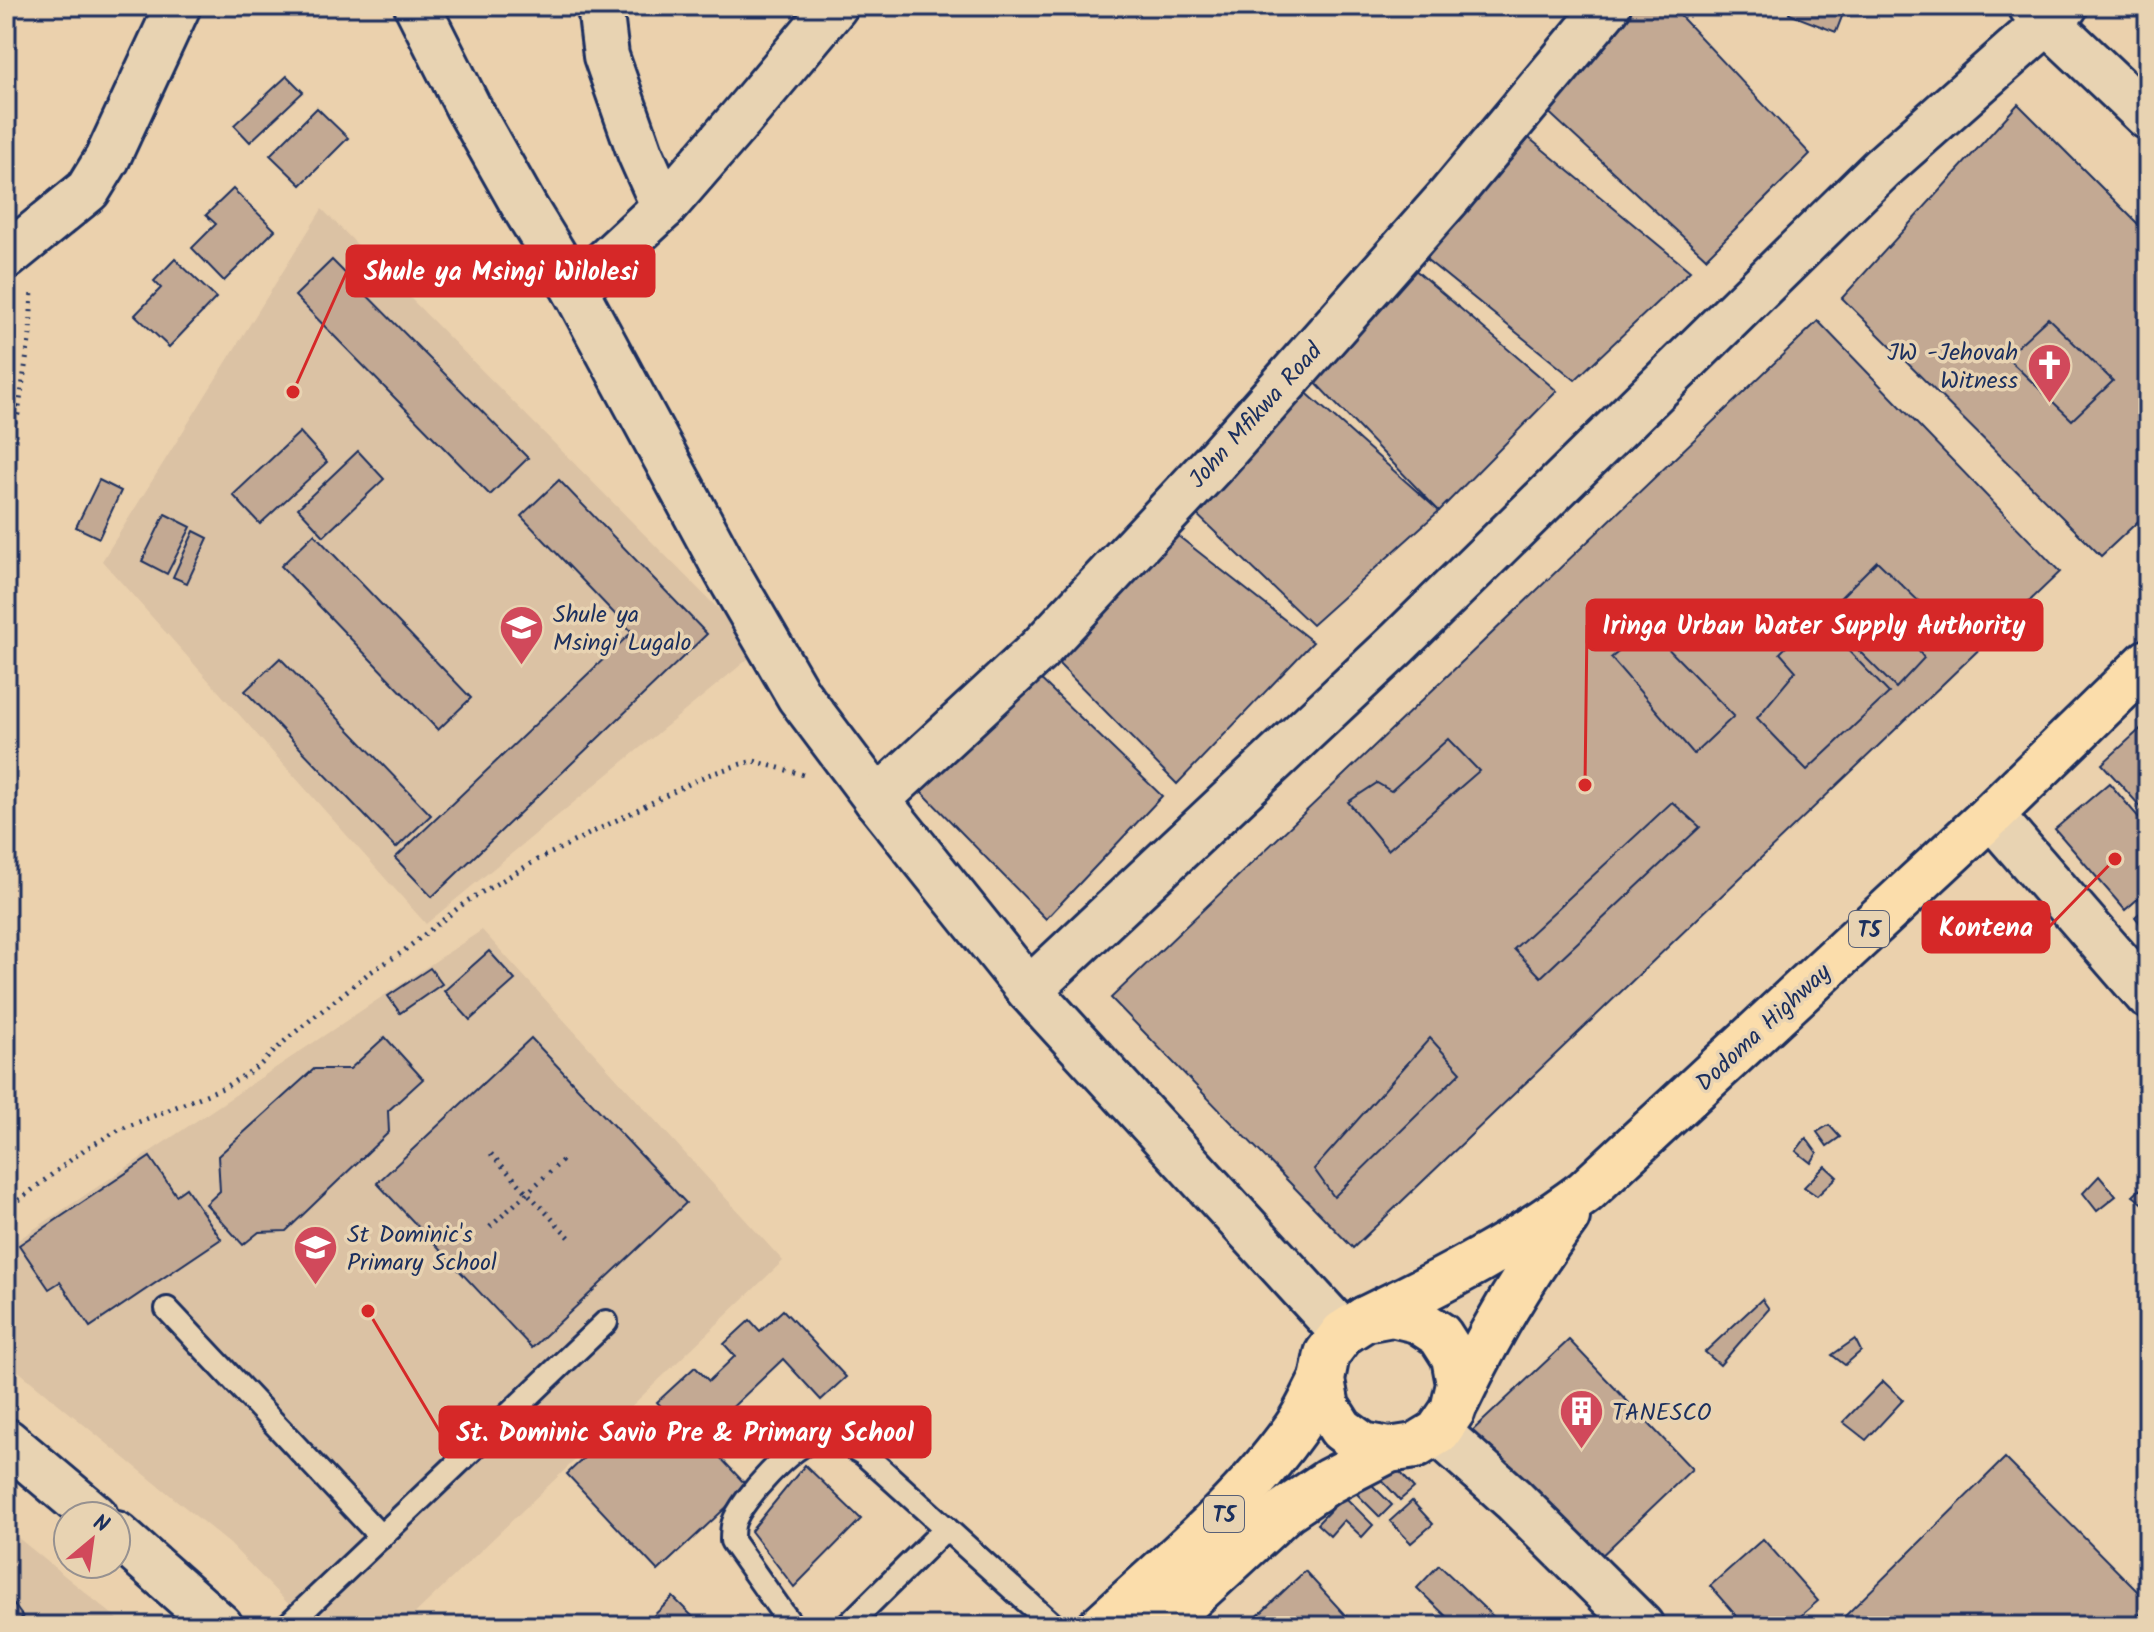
<svg xmlns="http://www.w3.org/2000/svg" width="2154" height="1632" font-family="Kalam,sans-serif">
	<style>
		.built { fill: #dbc2a4 }
		.building { fill: #c3a993; stroke: #1b2f5e; stroke-width: 2 }
		.lines { fill: none; stroke-linecap: round; stroke-linejoin: round }
		.service-casing { stroke: #1b2f5e; stroke-width: 28 }
		.minor-casing { stroke: #1b2f5e; stroke-width: 50 }
		.trunk-casing { stroke: #1b2f5e; stroke-width: 50 }
		.path { stroke: #1b2f5e; stroke-width: 5; stroke-dasharray: 2 6; stroke-linecap: butt }
		.service { stroke: #e8d3b2; stroke-width: 22 }
		.minor { stroke: #e8d3b2; stroke-width: 44 }
		.trunk { stroke: #fbddab; stroke-width: 44 }
		.labels { text-anchor: middle; stroke-width: 7; stroke-linejoin: round; paint-order: stroke }
		.shield { fill: #e8d3b2; stroke: #586077; stroke-width: 2 }
		.shield-label { font-size: 22px; font-weight: bold; fill: #1b2f5e }
		.poi-label { font-size: 24px; fill: #1b2f5e; stroke: #e8d3b2; text-anchor: start }
		.street-label { font-size: 24px; fill: #1b2f5e; stroke: #e8d3b2 }
		.leader { fill: none; stroke: #d62828; stroke-width: 3 }
		.callout-dot { fill: #d62828; stroke: #e8d3b2; stroke-width: 3 }
		.callout { fill: #d62828; stroke: #d62828; stroke-width: 3 }
		.callout-label { font-size: 26px; text-anchor: middle; font-weight: bold; fill: #fff }
	</style>
	<rect width="100%" height="100%" fill="#ebd1ad"/>
	<filter id="ink" filterUnits="userSpaceOnUse"><feTurbulence type="fractalNoise" baseFrequency=".0125" numOctaves="2"/><feDisplacementMap in="SourceGraphic" scale="16" xChannelSelector="R" yChannelSelector="G"/><feConvolveMatrix kernelMatrix="1 2 1 2 8 2 1 2 1" color-interpolation-filters="sRGB"/></filter>
	<g filter="url(#ink)">
		<g class="built">
			<polygon points="322,209 759,650 426,924 102,561"/>
			<polygon points="482,930 783,1261 402,1626 310,1626 230,1544 6,1361 6,1248"/>
			<polygon points="6,1528 119,1620 108,1626 6,1626"/>
		</g>
		<g class="building">
			<polygon points="1633,6 1671,6 1810,154 1706,258 1543,107"/>
			<polygon points="1792,6 1846,6 1836,32 1789,14"/>
			<polygon points="287,76 303,92 250,142 234,125"/>
			<polygon points="2018,104 2148,234 2148,512 2101,556 1842,298"/>
			<polygon points="317,108 348,138 301,185 270,155"/>
			<polygon points="1529,138 1690,271 1575,380 1426,259"/>
			<polygon points="233,189 275,230 224,281 192,248 216,224 206,215"/>
			<polygon points="175,259 216,298 169,347 135,315 161,288 154,281"/>
			<polygon points="332,260 528,458 490,495 295,296"/>
			<polygon points="1406,262 1557,391 1439,511 1306,373"/>
			<polygon points="2048,318 2113,381 2072,420 2006,357"/>
			<polygon points="1818,321 2060,572 1353,1248 1111,998"/>
			<polygon points="1301,388 1439,511 1312,625 1190,508"/>
			<polygon points="300,432 327,462 260,524 233,495"/>
			<polygon points="358,451 384,479 324,536 298,508"/>
			<polygon points="99,480 121,491 99,538 76,527"/>
			<polygon points="559,480 707,634 432,897 395,858 632,632 521,516"/>
			<polygon points="165,514 191,527 167,574 142,561"/>
			<polygon points="1168,528 1313,642 1177,784 1052,657"/>
			<polygon points="194,531 208,538 187,583 173,577"/>
			<polygon points="314,534 471,698 438,730 281,566"/>
			<polygon points="1877,561 1930,612 1910,640 1924,658 1896,688 1823,615"/>
			<polygon points="1816,617 1889,693 1807,770 1757,718 1796,671 1780,653"/>
			<polygon points="1648,628 1734,716 1694,754 1611,658"/>
			<polygon points="280,658 431,815 396,848 245,691"/>
			<polygon points="1030,669 1162,796 1046,919 916,786"/>
			<polygon points="2148,722 2148,815 2102,764"/>
			<polygon points="1448,739 1479,771 1388,850 1348,802 1377,783 1391,791"/>
			<polygon points="2109,783 2148,828 2148,890 2125,910 2055,829"/>
			<polygon points="1672,802 1700,827 1541,977 1514,949"/>
			<polygon points="2148,906 2148,933 2135,917"/>
			<polygon points="489,951 515,980 470,1020 444,991"/>
			<polygon points="430,968 442,984 400,1013 388,996"/>
			<polygon points="385,1037 423,1079 388,1111 389,1132 286,1231 259,1232 243,1245 206,1204 220,1191 218,1156 314,1069 350,1069"/>
			<polygon points="531,1038 686,1203 532,1348 377,1183"/>
			<polygon points="1430,1038 1461,1072 1334,1197 1314,1169"/>
			<polygon points="1829,1125 1840,1137 1827,1146 1817,1132"/>
			<polygon points="1806,1138 1817,1153 1811,1163 1796,1151"/>
			<polygon points="150,1157 176,1195 186,1188 221,1239 90,1327 60,1282 49,1289 19,1245"/>
			<polygon points="1825,1166 1837,1177 1817,1196 1804,1187"/>
			<polygon points="2099,1176 2116,1196 2097,1211 2083,1193"/>
			<polygon points="2146,1184 2148,1186 2148,1200 2145,1205 2133,1196"/>
			<polygon points="1762,1299 1769,1309 1720,1365 1705,1352"/>
			<polygon points="783,1310 846,1377 821,1400 783,1359 701,1437 748,1487 658,1571 567,1474 609,1434 627,1454 669,1415 657,1402 695,1367 709,1381 735,1356 724,1344 750,1320 760,1331"/>
			<polygon points="1855,1339 1861,1351 1845,1365 1832,1355"/>
			<polygon points="1569,1340 1692,1469 1595,1562 1471,1432"/>
			<polygon points="1883,1381 1903,1400 1866,1440 1843,1422"/>
			<polygon points="2005,1458 2148,1602 2148,1606 2128,1626 1835,1626"/>
			<polygon points="805,1465 861,1519 794,1587 751,1531"/>
			<polygon points="1394,1465 1414,1488 1400,1500 1376,1474"/>
			<polygon points="1369,1482 1392,1505 1380,1517 1356,1493"/>
			<polygon points="1344,1496 1373,1525 1362,1537 1344,1520 1330,1536 1317,1524"/>
			<polygon points="1412,1501 1433,1524 1411,1543 1390,1521"/>
			<polygon points="1763,1539 1818,1601 1789,1626 1745,1626 1710,1586"/>
			<polygon points="1439,1565 1500,1623 1497,1626 1456,1626 1417,1588"/>
			<polygon points="1305,1571 1355,1626 1247,1626"/>
			<polygon points="6,1594 23,1617 10,1626 6,1626"/>
			<polygon points="673,1597 702,1626 643,1626"/>
		</g>
		<g class="lines">
			<defs>
				<g id="service">
					<polyline points="167,1309 381,1537"/>
					<polyline points="287,1626 606,1322"/>
					<path d="M792 1626 732 1541C732 1535 732 1527 734 1522 741 1500 794 1442 817 1439 835 1437 849 1445 864 1454L1054 1626"/>
					<polyline points="847,1626 946,1528"/>
				</g>
				<g id="minor">
					<polyline points="417,6 468,107 525,208 575,290 727,572 799,696 877,800 1029,990 1343,1333"/>
					<polyline points="600,6 606,56 640,153 664,207"/>
					<polyline points="2031,6 2148,117"/>
					<polyline points="6,257 88,190 107,159 178,6"/>
					<polyline points="575,290 664,207 742,117 835,6"/>
					<polyline points="877,800 1038,651 1214,463 1448,198 1608,6"/>
					<polyline points="1991,815 2148,996"/>
					<polyline points="1029,990 1395,646 1882,168 2065,6"/>
					<polyline points="1438,1432 1513,1499 1641,1626"/>
					<polyline points="6,1441 95,1516"/>
					<polyline points="116,1534 220,1626"/>
				</g>
				<g id="trunk">
					<path d="M1365 1319C1442 1282 1517 1243 1585 1192L1991 815 2148 662"/>
					<path d="M1457 1401C1488 1336 1524 1275 1567 1217"/>
					<path d="M1101 1626C1169 1564 1241 1505 1295 1429 1306 1414 1313 1396 1322 1380"/>
					<polyline points="1160,1626 1286,1510 1329,1481 1389,1450 1415,1446 1438,1432 1453,1410 1459,1384 1454,1357 1440,1335 1417,1320 1392,1314 1365,1319 1343,1333 1327,1354 1322,1380 1327,1407 1341,1429 1363,1445 1389,1450"/>
				</g>
			</defs>
			<use href="#service" class="service-casing"/>
			<use href="#minor" class="minor-casing"/>
			<use href="#trunk" class="trunk-casing"/>
			<g class="path">
				<polyline points="6,445 18,414 30,334 32,289"/>
				<polyline points="6,768 9,781 6,810"/>
				<polyline points="491,1154 570,1238"/>
				<polyline points="6,1210 85,1149 119,1130 225,1087 259,1066 288,1038 369,973 401,953 467,901 537,860 705,776 741,764 754,761 808,776"/>
				<polyline points="490,1227 564,1159"/>
			</g>
			<use href="#service" class="service"/>
			<use href="#minor" class="minor"/>
			<use href="#trunk" class="trunk"/>
		</g>
	</g>
	<defs>
		<symbol id="church-pin" viewBox="-11 -11 22 30"><path d="M0 17L-7.5 6A9.5 9.5 0 1 1 7.5 6Z" fill="#d1495b" stroke="#e8d3b2"/><path d="M-1.2-6h2.4v3.5h3.3v2.4h-3.3V6h-2.4V-.1h-3.3v-2.4h3.3Z" fill="#fff"/></symbol>
		<symbol id="school-pin" viewBox="-11 -11 22 30"><path d="M0 17L-7.5 6A9.5 9.5 0 1 1 7.5 6Z" fill="#d1495b" stroke="#e8d3b2"/><path d="M0-5L7-2L0 1L-7-2ZM-4 1L0 2.5L4 1V4Q0 6-4 4Z" fill="#fff"/></symbol>
		<symbol id="building-pin" viewBox="-11 -11 22 30"><path d="M0 17L-7.5 6A9.5 9.5 0 1 1 7.5 6Z" fill="#d1495b" stroke="#e8d3b2"/><path d="M-4-6H4V6H1V3H-1V6H-4ZM-2.5-4.3h1.7v1.8h-1.7ZM.8-4.3h1.7v1.8H.8ZM-2.5-1h1.7V.8h-1.7ZM.8-1h1.7V.8H.8Z" fill="#fff"/></symbol>
	</defs>
	<g fill-rule="evenodd">
		<use href="#church-pin" x="2024" y="340" width="51" height="69"/>
		<use href="#school-pin" x="496" y="602" width="51" height="69"/>
		<use href="#school-pin" x="290" y="1222" width="51" height="69"/>
		<use href="#building-pin" x="1556" y="1386" width="51" height="69"/>
	</g>
	<g class="labels">
		<g class="shield">
			<rect x="1849" y="911" width="40" height="36" rx="6"/>
			<rect x="1204" y="1496" width="40" height="36" rx="6"/>
		</g>
		<g class="shield-label">
			<text x="1869" y="937">T5</text>
			<text x="1224" y="1522">T5</text>
		</g>
		<g class="poi-label">
			<text x="2018" y="360" text-anchor="end">JW -Jehovah<tspan x="2018" dy="28">Witness</tspan></text>
			<text x="553" y="622">Shule ya<tspan x="553" dy="28">Msingi Lugalo</tspan></text>
			<text x="347" y="1242">St Dominic's<tspan x="347" dy="28">Primary School</tspan></text>
			<text x="1612" y="1420">TANESCO</text>
		</g>
		<g class="street-label">
			<text transform="translate(1255 415) rotate(-48)" y="8">John Mfikwa Road</text>
			<text transform="translate(1763 1027) rotate(-43)" y="8">Dodoma Highway</text>
		</g>
	</g>
	<path class="leader" d="M293 392L347 271M1585 785L1587 625M2115 859L2049 927M368 1311L440 1432"/>
	<g class="callout-dot">
		<circle cx="293" cy="392" r="8"/>
		<circle cx="1585" cy="785" r="8"/>
		<circle cx="2115" cy="859" r="8"/>
		<circle cx="368" cy="1311" r="8"/>
	</g>
	<g class="callout">
		<rect x="347" y="246" width="307" height="50" rx="8"/>
		<rect x="1587" y="600" width="455" height="50" rx="8"/>
		<rect x="1923" y="902" width="126" height="50" rx="8"/>
		<rect x="440" y="1407" width="490" height="50" rx="8"/>
	</g>
	<g class="callout-label">
		<text x="501" y="280">Shule ya Msingi Wilolesi</text>
		<text x="1814" y="634">Iringa Urban Water Supply Authority</text>
		<text x="1986" y="936">Kontena</text>
		<text x="685" y="1441">St. Dominic Savio Pre &amp; Primary School</text>
	</g>
	<rect width="2154" height="1632" fill="none" stroke="#e8d3b2" stroke-width="32"/>
	<rect x="16" y="16" width="2122" height="1600" fill="none" stroke="#1b2f5e" stroke-width="3" filter="url(#ink)"/>
	<g transform="translate(92 1540) rotate(29)"><circle r="38" fill="#e8d3b2" stroke="#969190" stroke-width="2"/>
	<path d="M0-6L14 30L0 20L-14 30Z" fill="#d1495b"/>
	<text y="-12" font-size="22" font-weight="bold" text-anchor="middle" fill="#1b2f5e">N</text>
	</g>
</svg>
